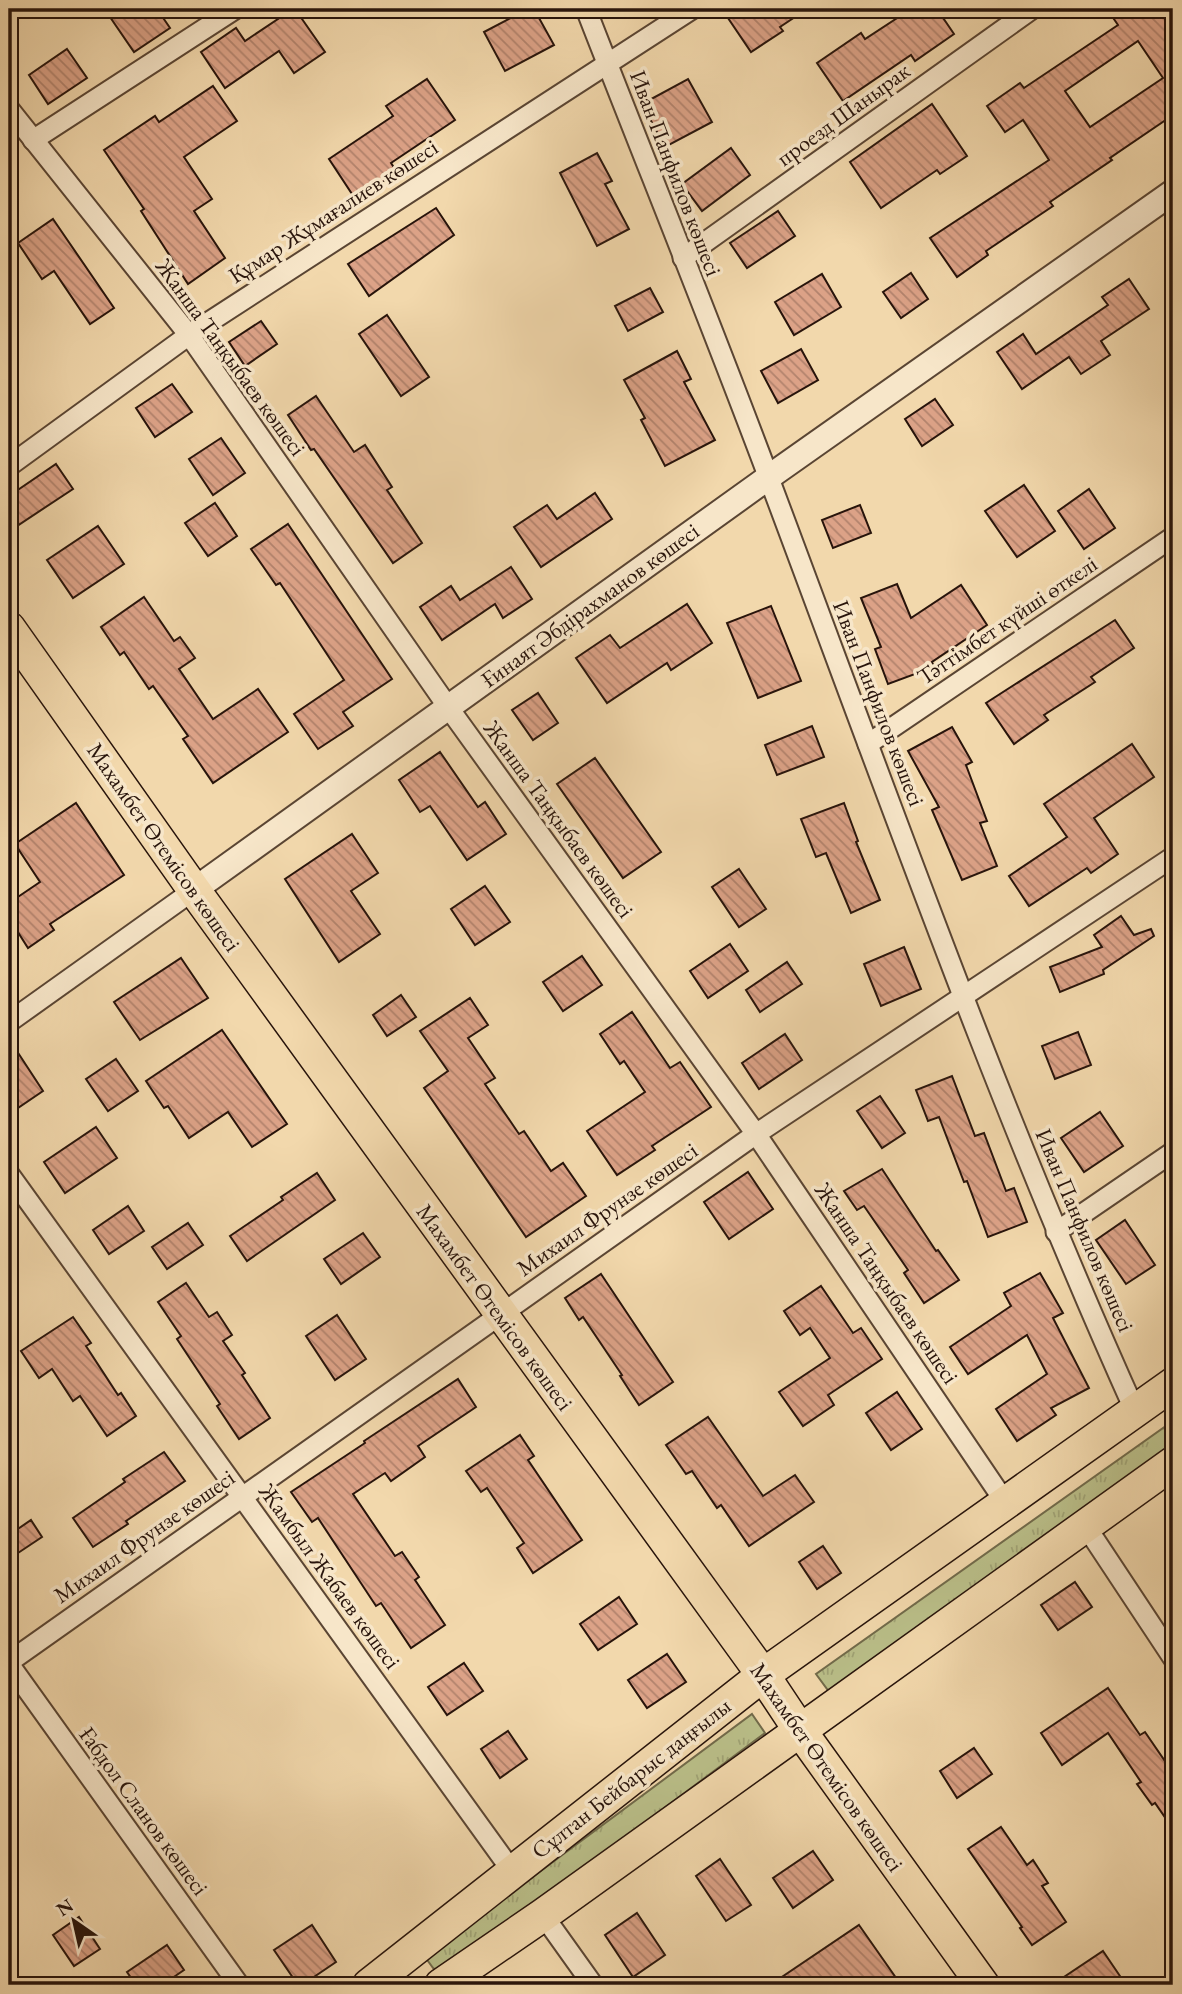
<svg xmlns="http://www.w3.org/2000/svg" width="1182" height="1994" font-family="'EB Garamond',serif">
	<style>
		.grass { fill: url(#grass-tufts); stroke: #716a4a; stroke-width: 2 }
		.building { fill: url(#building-back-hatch); stroke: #28140b; stroke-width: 2; fill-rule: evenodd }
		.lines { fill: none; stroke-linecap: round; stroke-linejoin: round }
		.minor-casing { stroke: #5a4533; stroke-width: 23 }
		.tertiary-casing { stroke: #5a4533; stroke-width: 28 }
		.primary-casing { stroke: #28140b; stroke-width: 35 }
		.minor { stroke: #f7e6c9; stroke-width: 19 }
		.tertiary { stroke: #f7e6c9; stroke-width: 24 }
		.primary { stroke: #f2d8ac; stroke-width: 32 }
		.labels { text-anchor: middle; stroke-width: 7; stroke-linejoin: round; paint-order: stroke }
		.street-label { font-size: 23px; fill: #28140b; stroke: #f7e6c9 }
	</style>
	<defs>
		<pattern id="grass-tufts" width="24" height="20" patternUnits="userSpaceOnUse" patternTransform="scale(1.75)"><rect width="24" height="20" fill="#babf89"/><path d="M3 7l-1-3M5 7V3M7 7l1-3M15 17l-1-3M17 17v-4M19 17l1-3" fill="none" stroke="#a0a375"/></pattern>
		<pattern id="building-back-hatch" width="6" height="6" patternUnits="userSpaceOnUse" patternTransform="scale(1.75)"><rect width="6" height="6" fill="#dca287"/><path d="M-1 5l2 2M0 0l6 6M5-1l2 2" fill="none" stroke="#b2836d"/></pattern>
	</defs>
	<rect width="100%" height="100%" fill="#f2d8ac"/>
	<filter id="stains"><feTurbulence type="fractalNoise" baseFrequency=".00286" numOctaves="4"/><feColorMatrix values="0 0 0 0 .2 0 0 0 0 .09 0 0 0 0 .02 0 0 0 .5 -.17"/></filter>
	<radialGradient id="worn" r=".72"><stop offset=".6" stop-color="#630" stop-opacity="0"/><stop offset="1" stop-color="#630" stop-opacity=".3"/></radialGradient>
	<g class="grass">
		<polygon points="1173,1421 1173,1450 830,1693 816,1674"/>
		<polygon points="752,1714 765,1733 439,1976 425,1957"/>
	</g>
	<g class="building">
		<polygon points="122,9 157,9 170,28 134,52 110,17"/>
		<polygon points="293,9 295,9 325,52 294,73 279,51 225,88 201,52 236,28 245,41"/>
		<polygon points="528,9 534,9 554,45 505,71 484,32"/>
		<polygon points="742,9 807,9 780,27 783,31 751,52 728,18"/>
		<polygon points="911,9 937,9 954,34 915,61 911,55 843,101 817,63 861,33 865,39"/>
		<path d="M1107 9H1162L1173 26V115L1110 158 1112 160 1050 202 1053 206 986 251 988 255 957 277 930 238 1049 160 1023 120 1005 132 987 106 1020 83 1024 88 1118 25ZM1138 41 1163 78 1090 127 1065 91Z"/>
		<polygon points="67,49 87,78 48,104 29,75"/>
		<polygon points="427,79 455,120 391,163 397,172 356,200 329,159 393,116 386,106"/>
		<polygon points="688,79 712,122 665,147 642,104"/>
		<polygon points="213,86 237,121 184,157 212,199 194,211 225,258 188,284 141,211 144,209 104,150 155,116 159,122"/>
		<polygon points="932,104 967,156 940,174 937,170 881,208 850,162"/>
		<polygon points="731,148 750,175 702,211 682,184"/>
		<polygon points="597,153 612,181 605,184 629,229 597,246 560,173"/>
		<polygon points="436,208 454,235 369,296 348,264"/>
		<polygon points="778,211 795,236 747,268 730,243"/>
		<polygon points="53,219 114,308 90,324 54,271 42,279 18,243"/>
		<polygon points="911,273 928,299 901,318 883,292"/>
		<polygon points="822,274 841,307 794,335 775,302"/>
		<polygon points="1129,279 1149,309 1101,341 1110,355 1081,374 1069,357 1022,389 997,352 1023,334 1036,354 1108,305 1102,297"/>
		<polygon points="650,288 663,312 628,331 615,306"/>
		<polygon points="387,315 429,377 401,396 359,334"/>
		<polygon points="261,321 277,344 245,366 229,342"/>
		<polygon points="801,349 818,380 778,403 761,371"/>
		<polygon points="677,351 691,379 684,382 715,440 665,466 641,420 645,418 624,380"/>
		<polygon points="172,384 192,412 155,437 136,408"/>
		<polygon points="316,396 354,452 365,445 392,487 387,490 422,543 393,563 314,449 311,450 288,415"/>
		<polygon points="935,399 953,425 922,446 905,419"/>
		<polygon points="221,438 245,473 213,495 189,459"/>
		<polygon points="56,464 73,489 17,526 9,514 9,496"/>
		<polygon points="1024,485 1055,531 1017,557 985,511"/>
		<polygon points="1089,489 1115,528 1084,549 1058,511"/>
		<polygon points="595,493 612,519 541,567 514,527 547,505 557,519"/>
		<polygon points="215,503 237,536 208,556 185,523"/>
		<polygon points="860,505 871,533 833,548 822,520"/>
		<polygon points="288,524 392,679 343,712 353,726 318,749 294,714 344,680 280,583 276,585 251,549"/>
		<polygon points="98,526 124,564 73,598 47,560"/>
		<polygon points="511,567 532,599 503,618 495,604 442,640 420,607 451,586 460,600"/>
		<polygon points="897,584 911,618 961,585 987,625 932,662 934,667 888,684 875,649 881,647 861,598"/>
		<polygon points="144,597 174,641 180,637 195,658 179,669 213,719 258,689 288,732 213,783 183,739 188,736 153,686 149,689 124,652 120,655 101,627"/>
		<polygon points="687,604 712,643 671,670 667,663 607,703 576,658 610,635 620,648"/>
		<polygon points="771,606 801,681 758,698 727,623"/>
		<polygon points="1115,620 1134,648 1091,677 1095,682 1044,715 1048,720 1014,744 986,703"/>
		<polygon points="538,693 558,723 533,740 512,710"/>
		<polygon points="812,726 824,757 777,775 765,745"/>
		<polygon points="952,727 972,762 966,765 987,821 980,823 997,866 962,880 932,810 939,807 908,751"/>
		<polygon points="1132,744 1154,777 1094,818 1118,854 1091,873 1087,868 1029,906 1009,876 1067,837 1044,804"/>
		<polygon points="440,752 478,807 485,802 506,834 467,860 430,806 420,812 399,780"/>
		<polygon points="595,758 661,852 623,878 557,784"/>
		<polygon points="76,803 124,875 50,924 54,930 28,948 9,918 9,903 40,882 15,844"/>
		<polygon points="844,803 858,841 856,842 880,900 851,913 826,853 816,857 801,819"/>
		<polygon points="352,834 378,873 351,891 380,934 339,962 285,879"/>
		<polygon points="739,869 766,909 739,927 712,887"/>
		<polygon points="485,886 510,922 475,945 451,909"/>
		<polygon points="1121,916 1134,935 1151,929 1154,936 1103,970 1104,974 1060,992 1050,967 1102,947 1094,935"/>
		<polygon points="730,944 748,971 708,998 690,971"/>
		<polygon points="904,947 921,989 881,1006 864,964"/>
		<polygon points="582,956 602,985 563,1011 543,982"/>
		<polygon points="181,958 208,998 140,1040 114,1002"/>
		<polygon points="787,962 802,984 760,1012 746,990"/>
		<polygon points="401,995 416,1017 387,1036 373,1015"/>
		<polygon points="470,998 488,1025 468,1038 495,1078 485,1084 519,1134 524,1131 551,1171 563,1163 586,1196 526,1237 424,1088 448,1071 420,1031"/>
		<polygon points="632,1012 670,1068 680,1062 711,1107 652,1146 655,1150 617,1175 587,1131 645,1092 624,1061 620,1064 600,1034"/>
		<polygon points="222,1030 287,1124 252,1147 228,1112 189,1138 168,1106 164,1108 146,1081"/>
		<polygon points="1078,1032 1091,1065 1055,1079 1042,1046"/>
		<polygon points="785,1034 802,1060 759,1089 742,1063"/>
		<polygon points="9,1039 43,1091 9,1114"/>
		<polygon points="116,1059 138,1091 108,1111 86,1079"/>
		<polygon points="952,1076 975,1136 984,1133 1006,1191 1014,1188 1027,1222 988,1237 967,1181 964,1182 939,1117 928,1121 916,1090"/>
		<polygon points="880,1096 905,1133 882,1148 857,1111"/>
		<polygon points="1100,1112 1123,1146 1084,1172 1061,1138"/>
		<polygon points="96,1127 117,1158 65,1193 44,1162"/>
		<polygon points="882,1169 936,1251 938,1250 959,1280 924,1303 904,1273 908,1270 864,1206 857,1210 844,1191"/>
		<polygon points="748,1172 773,1209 729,1239 704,1202"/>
		<polygon points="317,1173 335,1200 247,1261 230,1236 283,1200 281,1197"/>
		<polygon points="128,1206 144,1231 109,1254 93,1230"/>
		<polygon points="1125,1220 1155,1265 1126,1284 1096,1240"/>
		<polygon points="188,1223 203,1245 167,1269 152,1247"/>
		<polygon points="363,1233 380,1257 341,1284 324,1259"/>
		<polygon points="1040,1273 1063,1313 1053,1318 1089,1388 1051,1408 1056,1415 1017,1441 996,1409 1047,1374 1027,1335 968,1374 950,1347 1011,1306 1004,1293"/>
		<polygon points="601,1274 673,1382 639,1405 620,1376 622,1375 583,1317 579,1320 565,1298"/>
		<polygon points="186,1283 209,1317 217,1312 232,1335 223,1341 245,1373 242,1375 270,1418 239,1439 217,1406 220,1404 177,1339 181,1336 158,1302"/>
		<polygon points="821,1286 853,1333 861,1328 882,1359 828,1395 834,1405 803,1426 779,1392 830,1358 810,1328 800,1335 784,1311"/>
		<polygon points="337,1315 366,1359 335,1380 306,1336"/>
		<polygon points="73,1317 91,1343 86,1346 118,1395 121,1393 136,1416 107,1436 80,1396 73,1401 52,1369 39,1378 21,1351"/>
		<polygon points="458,1379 476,1407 418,1446 425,1457 391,1481 385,1473 353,1494 395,1556 402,1552 419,1577 415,1580 445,1625 411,1648 381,1603 376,1606 318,1518 312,1522 291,1492 365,1443 364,1441"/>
		<polygon points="897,1392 922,1429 891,1450 866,1413"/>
		<polygon points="708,1417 763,1496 795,1475 814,1502 749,1546 721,1505 717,1508 692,1471 686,1474 666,1445"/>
		<polygon points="520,1435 534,1456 528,1460 582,1540 533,1573 517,1548 524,1543 487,1488 481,1492 466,1471"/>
		<polygon points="164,1452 185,1481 126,1521 128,1524 93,1547 73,1518 125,1482 123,1479"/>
		<polygon points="31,1520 42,1537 9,1559 9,1535"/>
		<polygon points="823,1546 841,1573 817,1589 799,1562"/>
		<polygon points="1075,1582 1092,1607 1058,1630 1041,1605"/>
		<polygon points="619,1597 637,1624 598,1650 580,1624"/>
		<polygon points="667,1654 686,1682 647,1708 628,1680"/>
		<polygon points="464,1663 483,1691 447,1715 428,1687"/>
		<polygon points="1108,1688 1140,1735 1145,1732 1167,1764 1173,1760 1173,1829 1155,1803 1152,1805 1137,1784 1141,1782 1108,1733 1062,1765 1041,1733"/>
		<polygon points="508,1731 527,1759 500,1778 481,1749"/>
		<polygon points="974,1748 992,1774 957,1798 940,1771"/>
		<polygon points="1001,1827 1027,1865 1033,1860 1048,1883 1042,1886 1066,1922 1032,1945 1020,1928 1022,1927 968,1849"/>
		<polygon points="813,1851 833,1880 793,1908 773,1878"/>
		<polygon points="720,1859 751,1905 726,1921 696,1876"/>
		<polygon points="637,1913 665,1955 633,1977 605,1935"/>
		<polygon points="79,1917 100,1949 74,1966 53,1935"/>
		<polygon points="312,1925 336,1962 302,1985 298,1985 274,1950"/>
		<polygon points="859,1925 901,1985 770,1985"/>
		<polygon points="167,1945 184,1970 162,1985 136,1985 127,1972"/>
		<polygon points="1103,1951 1126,1985 1052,1985"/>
	</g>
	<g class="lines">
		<defs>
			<g id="minor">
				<path d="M586 9C647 166 711 323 770 481 887 793 998 1107 1135 1411"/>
				<polyline points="9,109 189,335 448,707 756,1134 1005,1502"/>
				<polyline points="33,140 235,9"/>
				<polyline points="683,258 1032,9"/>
				<polyline points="9,466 189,335 692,9"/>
				<polyline points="868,744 1173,537"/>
				<polyline points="9,1022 194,890"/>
				<polyline points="9,1174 512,1871"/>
				<polyline points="1056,1232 1173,1152"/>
				<polyline points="1085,1525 1173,1658"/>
				<polyline points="9,1662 756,1134 1173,857"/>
				<polyline points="9,1664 239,1985"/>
				<polyline points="543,1915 593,1985"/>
			</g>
			<polyline id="tertiary" points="194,890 769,477 1173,192"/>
			<g id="primary">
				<polyline points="9,628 194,890 763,1675 799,1729 983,1985"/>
				<polyline points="369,1985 763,1675 1173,1384"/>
				<polyline points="441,1985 543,1915 1173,1463"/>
			</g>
		</defs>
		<use href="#minor" class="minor-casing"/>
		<use href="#tertiary" class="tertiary-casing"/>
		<use href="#primary" class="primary-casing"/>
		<use href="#minor" class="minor"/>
		<use href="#tertiary" class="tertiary"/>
		<use href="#primary" class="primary"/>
	</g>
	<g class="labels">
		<g class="street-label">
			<text transform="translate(843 114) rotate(-36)" y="8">проезд Шанырак</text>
			<text transform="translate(676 173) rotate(69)" y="8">Иван Панфилов көшесі</text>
			<text transform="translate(333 211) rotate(-33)" y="8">Құмар Жұмағалиев көшесі</text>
			<text transform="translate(231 357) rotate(54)" y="8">Жанша Таңқыбаев көшесі</text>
			<text transform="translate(590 605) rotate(-36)" y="8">Ғинаят Әбдірахманов көшесі</text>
			<text transform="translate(1007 620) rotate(-34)" y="8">Тәттімбет күйші өткелі</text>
			<text transform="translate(879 703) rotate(69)" y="8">Иван Панфилов көшесі</text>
			<text transform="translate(559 819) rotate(54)" y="8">Жанша Таңқыбаев көшесі</text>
			<text transform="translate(164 847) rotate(55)" y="8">Махамбет Өтемісов көшесі</text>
			<text transform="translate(607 1209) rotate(-35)" y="8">Михаил Фрунзе көшесі</text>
			<text transform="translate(1085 1230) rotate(67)" y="8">Иван Панфилов көшесі</text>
			<text transform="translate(887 1283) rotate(56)" y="8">Жанша Таңқыбаев көшесі</text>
			<text transform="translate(495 1307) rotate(54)" y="8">Махамбет Өтемісов көшесі</text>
			<text transform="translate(144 1536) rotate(-35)" y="8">Михаил Фрунзе көшесі</text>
			<text transform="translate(330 1576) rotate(54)" y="8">Жамбыл Жабаев көшесі</text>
			<text transform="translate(827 1767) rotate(55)" y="8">Махамбет Өтемісов көшесі</text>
			<text transform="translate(631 1778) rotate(-38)" y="8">Сұлтан Бейбарыс даңғылы</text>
			<text transform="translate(144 1811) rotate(54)" y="8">Ғабдол Сланов көшесі</text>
		</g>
	</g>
	<rect width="1182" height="1994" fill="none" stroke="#f2d8ac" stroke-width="35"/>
	<rect x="10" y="10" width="1161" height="1973" fill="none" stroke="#28140b" stroke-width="3.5"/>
	<rect x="18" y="18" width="1147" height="1959" fill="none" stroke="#28140b" stroke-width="2"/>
	<g transform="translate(74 1921) rotate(326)" stroke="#f7e6c9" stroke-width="5" paint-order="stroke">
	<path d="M0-5L12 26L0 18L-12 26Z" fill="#28140b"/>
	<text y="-10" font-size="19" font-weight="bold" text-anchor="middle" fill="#28140b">N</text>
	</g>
	<rect width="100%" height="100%" filter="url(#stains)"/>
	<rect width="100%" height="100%" fill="url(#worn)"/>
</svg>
